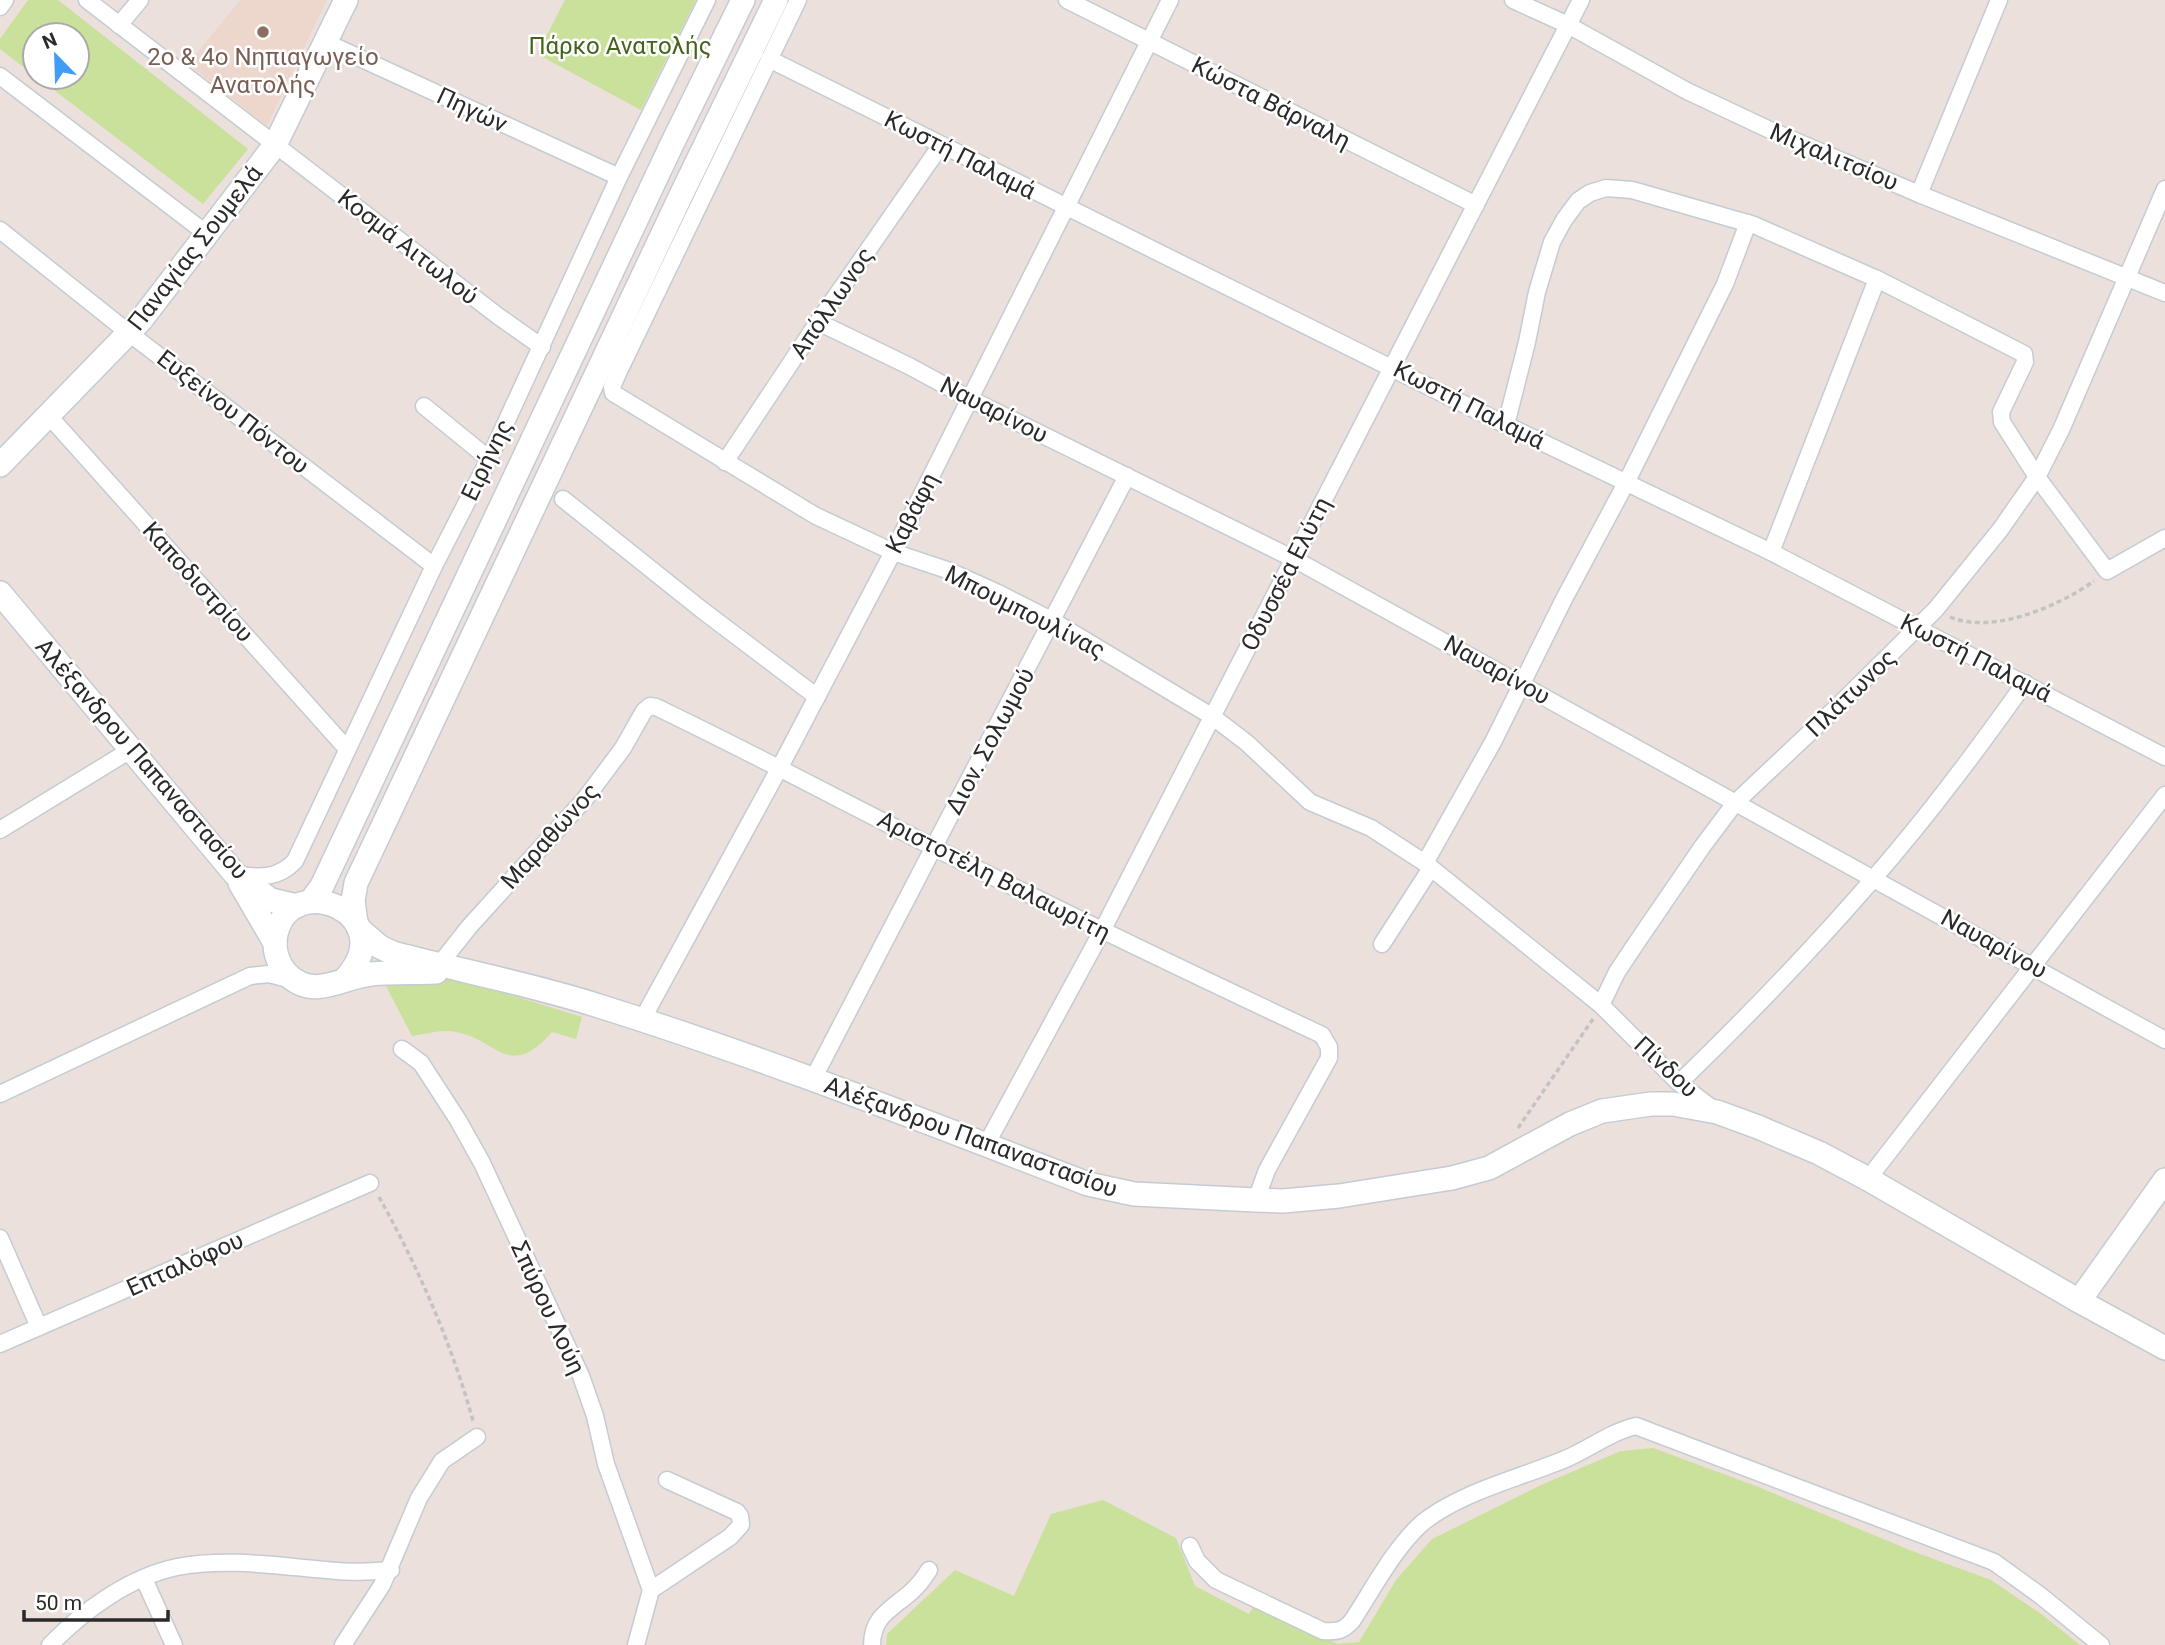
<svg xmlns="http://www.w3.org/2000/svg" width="2165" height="1645" font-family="Roboto,sans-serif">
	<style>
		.education { fill: #edd7cc }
		.green { fill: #c9e19a }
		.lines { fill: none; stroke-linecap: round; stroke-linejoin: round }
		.street-casing { stroke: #c4ccd3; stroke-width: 19 }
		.secondary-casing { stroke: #c4ccd3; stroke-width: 26 }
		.path { stroke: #c3c3c3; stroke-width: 3.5; stroke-dasharray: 5 3.5; stroke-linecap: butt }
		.street { stroke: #fff; stroke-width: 16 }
		.secondary { stroke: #fff; stroke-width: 23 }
		.education-dot { fill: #8d6e63; stroke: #fff; stroke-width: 2.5 }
		.labels { text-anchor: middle; stroke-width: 5; stroke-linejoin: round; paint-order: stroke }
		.park-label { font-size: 24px; fill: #43641c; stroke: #fff }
		.education-label { font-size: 24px; fill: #785e54; stroke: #fff }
		.street-label { font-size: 24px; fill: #2a2a2a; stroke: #fff }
	</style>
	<rect width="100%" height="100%" fill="#ebe0dc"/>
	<polygon class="education" points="240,0 327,0 267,126 188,64"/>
	<g class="green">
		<polygon points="28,0 58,0 248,149 203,204 37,77 77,77 77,35 35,35 35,76 0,49 0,39"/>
		<polygon points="565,0 696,0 641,110 537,54"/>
		<path d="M376 959 517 997 582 1017 576 1039 552 1032C509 1081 498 1040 456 1032 442 1029 426 1034 412 1036L387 988Z"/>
		<polygon points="1653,1448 1756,1486 1912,1551 1991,1580 2044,1616 2080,1645 886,1645 887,1634 955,1570 1014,1596 1051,1514 1103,1500 1176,1538 1195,1586 1249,1614 1254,1606 1338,1644 1359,1642 1396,1580 1432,1539 1541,1485 1621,1451"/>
	</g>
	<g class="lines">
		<defs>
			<g id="street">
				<polyline points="87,0 498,316 542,347"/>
				<polyline points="798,0 618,373 612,387 613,393 816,516 893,552 947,570 998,593 1053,621 1213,717 1247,743 1310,802 1371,828 1425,863 1601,1005 1679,1083 1713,1109"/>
				<polyline points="1067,0 1476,205"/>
				<polyline points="1513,0 1568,25 1687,91 1772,131 1919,194 2165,293"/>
				<polyline points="0,7 5,0"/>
				<polyline points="119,25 140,0"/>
				<polyline points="325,42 619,177"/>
				<polyline points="769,59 1506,425 1771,552 2165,757"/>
				<polyline points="0,76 207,234"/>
				<polyline points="1919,194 1999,0"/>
				<polyline points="0,230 129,333 434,566"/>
				<polyline points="818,322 909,366 970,399 1294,559 2165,1040"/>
				<polyline points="424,406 489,459"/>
				<polyline points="49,416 347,749"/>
				<polyline points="1506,425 1527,342 1537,292 1552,242 1564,220 1578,201 1590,193 1606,188 1632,190 1754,225 1877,279 2024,354 2025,362 2001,412 2002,422 2037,477 2107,571 2165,538"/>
				<polyline points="725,462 818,322 941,145"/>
				<polyline points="563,499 702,610 817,697"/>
				<polyline points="1771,552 1877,279"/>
				<polyline points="0,830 132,749"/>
				<polyline points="1425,863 1493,742 1564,599 1626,483 1725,284 1748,223"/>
				<path d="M239 875C261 878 279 878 295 861L434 566 489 459 619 177 707 0"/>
				<polyline points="1382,944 1431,868"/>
				<path d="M439 965 469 927 585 799 623 748 644 711 650 706 656 707C750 752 842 801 935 848 1063 912 1192 974 1322 1035L1329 1047V1058L1267 1170 1256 1200"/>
				<polyline points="1601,1005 1617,972 1637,942 1702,847 1735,803 1838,706 1936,609 2000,530 2037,477 2061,430 2165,189"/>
				<polyline points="642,1020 780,767 893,552 1170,0"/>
				<polyline points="402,1049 421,1063 458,1120 482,1163 581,1376 595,1416 606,1464 651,1590"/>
				<polyline points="813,1079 1127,476"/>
				<path d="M1679 1083C1776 989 1870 890 1952 782 1977 750 2001 716 2025 683"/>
				<polyline points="0,1094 250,976 269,974 292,980"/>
				<polyline points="986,1145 1102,931 1581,0"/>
				<polyline points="1868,1179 2165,795"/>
				<polyline points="0,1238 39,1327"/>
				<polyline points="0,1344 370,1183"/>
				<path d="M1190 1546 1197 1561 1216 1580 1323 1631C1337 1632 1343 1631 1352 1621 1373 1589 1393 1550 1421 1524 1458 1493 1519 1478 1563 1460 1588 1450 1610 1432 1636 1426L1994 1562 2041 1596 2101 1645"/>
				<polyline points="144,1579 174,1645"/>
				<path d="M50 1645C83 1611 129 1577 177 1567 229 1557 284 1567 337 1571 355 1573 373 1571 391 1570"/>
				<polyline points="343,1645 382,1585 419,1498 442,1461 477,1437"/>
				<polyline points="636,1645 651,1590 730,1537 741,1525 740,1516 737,1512 667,1480"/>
				<path d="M872 1645C872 1616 892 1609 911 1592 918 1586 924 1578 929 1570"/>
			</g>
			<g id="secondary">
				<polyline points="0,465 141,320 275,145 346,0"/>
				<polyline points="0,593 235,874 271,900 297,906"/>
				<polyline points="240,883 275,943"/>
				<polyline points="311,901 322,886 672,144 743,0"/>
				<polyline points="356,923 353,901 356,883 682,193 776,0"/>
				<path d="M359 929 380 947 393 953C461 971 531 984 599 1006 765 1058 926 1122 1088 1184L1134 1194 1256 1200 1283 1201 1339 1196 1452 1178 1489 1168 1570 1124 1602 1111 1651 1104H1673L1717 1112 1758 1127 1819 1153 1868 1179 2079 1301 2165 1348"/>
				<path d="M345 979C404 915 291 867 276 934 273 948 277 963 287 974 314 1001 341 977 371 974 393 972 414 973 436 972"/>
				<polyline points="2079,1301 2165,1180"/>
			</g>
		</defs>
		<use href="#street" class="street-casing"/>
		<use href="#secondary" class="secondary-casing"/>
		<g class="path">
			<path d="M1950 617C1993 635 2059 606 2094 581"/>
			<polyline points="1518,1128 1593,1019"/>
			<path d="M379 1197C418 1267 452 1344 473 1421"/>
		</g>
		<use href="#street" class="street"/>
		<use href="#secondary" class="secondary"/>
	</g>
	<circle class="education-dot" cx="263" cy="32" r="7"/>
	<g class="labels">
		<g class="park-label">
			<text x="620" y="54">Πάρκο Ανατολής</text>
		</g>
		<g class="education-label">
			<text x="263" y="65">2ο &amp; 4ο Νηπιαγωγείο<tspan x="263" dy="28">Ανατολής</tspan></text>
		</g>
		<g class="street-label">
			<text transform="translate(1271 103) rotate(27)" y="8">Κώστα Βάρναλη</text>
			<text transform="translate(472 110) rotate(25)" y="8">Πηγών</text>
			<text transform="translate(960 155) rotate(27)" y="8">Κωστή Παλαμά</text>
			<text transform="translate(1834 157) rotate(23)" y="8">Μιχαλιτσίου</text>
			<text transform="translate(408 247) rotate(38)" y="8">Κοσμά Αιτωλού</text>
			<text transform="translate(195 248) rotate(-52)" y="8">Παναγίας Σουμελά</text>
			<text transform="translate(832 303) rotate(-56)" y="8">Απόλλωνος</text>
			<text transform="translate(1469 405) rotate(27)" y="8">Κωστή Παλαμά</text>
			<text transform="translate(994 410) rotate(27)" y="8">Ναυαρίνου</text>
			<text transform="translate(233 412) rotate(38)" y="8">Ευξείνου Πόντου</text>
			<text transform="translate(487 460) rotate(-64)" y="8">Ειρήνης</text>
			<text transform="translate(912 513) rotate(-63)" y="8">Καβάφη</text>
			<text transform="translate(1286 574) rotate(-63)" y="8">Οδυσσέα Ελύτη</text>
			<text transform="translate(198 582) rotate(48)" y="8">Καποδιστρίου</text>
			<text transform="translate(1025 612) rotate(27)" y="8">Μπουμπουλίνας</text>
			<text transform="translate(1976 658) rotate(27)" y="8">Κωστή Παλαμά</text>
			<text transform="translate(1497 670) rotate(29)" y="8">Ναυαρίνου</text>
			<text transform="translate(1851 693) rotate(-44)" y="8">Πλάτωνος</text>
			<text transform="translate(990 741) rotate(-62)" y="8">Διον. Σολωμού</text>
			<text transform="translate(142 759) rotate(49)" y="8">Αλέξανδρου Παπαναστασίου</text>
			<text transform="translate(550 836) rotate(-48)" y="8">Μαραθώνος</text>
			<text transform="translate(994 876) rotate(27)" y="8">Αριστοτέλη Βαλαωρίτη</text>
			<text transform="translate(1994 944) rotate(29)" y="8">Ναυαρίνου</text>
			<text transform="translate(1666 1067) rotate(43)" y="8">Πίνδου</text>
			<text transform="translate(971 1137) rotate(20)" y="8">Αλέξανδρου Παπαναστασίου</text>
			<text transform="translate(185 1264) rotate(-24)" y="8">Επταλόφου</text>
			<text transform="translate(548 1308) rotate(65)" y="8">Σπύρου Λούη</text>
		</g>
	</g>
	<g transform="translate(56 56) rotate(337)"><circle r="33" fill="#ffffff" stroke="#aaaaaa" stroke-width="2"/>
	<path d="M0-5L12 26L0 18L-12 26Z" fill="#409cf5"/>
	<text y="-10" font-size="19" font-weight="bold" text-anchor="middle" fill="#2a2a2a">N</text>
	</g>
	<path d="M24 1610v10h144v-10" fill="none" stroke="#2a2a2a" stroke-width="3.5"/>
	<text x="35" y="1610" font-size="21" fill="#2a2a2a" stroke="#ffffff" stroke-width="5" paint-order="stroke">50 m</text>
</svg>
